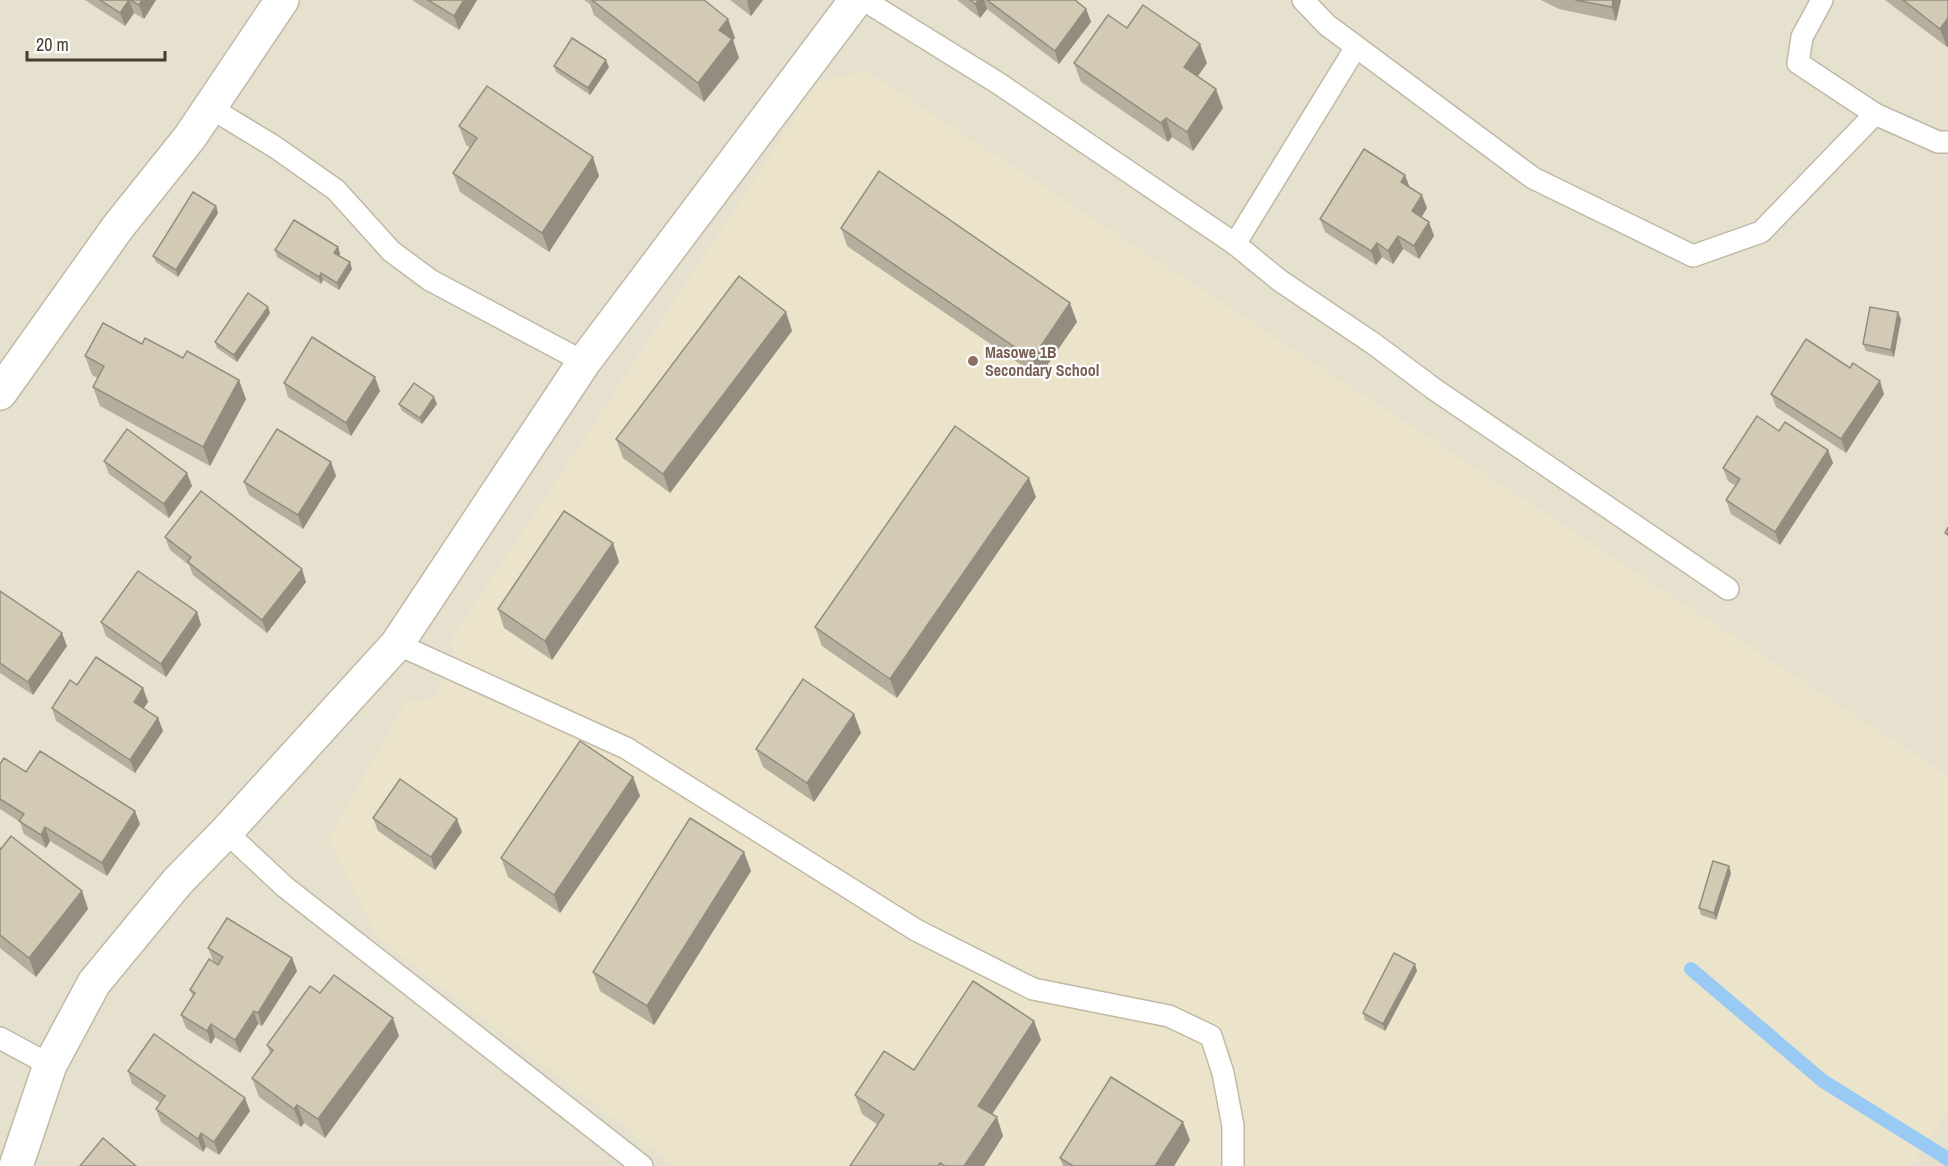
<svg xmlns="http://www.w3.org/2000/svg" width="1948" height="1166" font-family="'Archivo Narrow',sans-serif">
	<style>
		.residential { fill: #e6e0cf }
		.education { fill: #ece4ca }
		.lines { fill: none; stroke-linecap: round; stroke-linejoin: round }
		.stream { stroke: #98caf4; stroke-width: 14 }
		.service-casing { stroke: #c0b9a6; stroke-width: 24 }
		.minor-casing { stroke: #c0b9a6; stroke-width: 36 }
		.service { stroke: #fff; stroke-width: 21 }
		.minor { stroke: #fff; stroke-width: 33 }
		.wall { fill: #b5ae9d }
		.shaded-wall { fill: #948d7f }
		.building { fill: #d3cab6; stroke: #948d7f; stroke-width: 1.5 }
		.education-dot { fill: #8d6e63; stroke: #fff; stroke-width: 2 }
		.labels { text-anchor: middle; stroke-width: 4.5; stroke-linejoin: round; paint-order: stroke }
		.education-label { font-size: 16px; font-weight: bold; fill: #785e54; stroke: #fff; text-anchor: start }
	</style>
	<rect width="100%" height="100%" fill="#f2eee1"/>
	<rect class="residential" x="0" y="0" width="1948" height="1166"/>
	<polygon class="education" points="866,71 1948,776 1948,1112 1910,1166 675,1166 376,936 329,839 405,703 432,697 456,666 451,641 819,81"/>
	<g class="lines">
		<polyline class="stream" points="1691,969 1823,1081 1948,1159"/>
		<defs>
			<g id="service">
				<polyline points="864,0 998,83 1235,244 1279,280 1374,344 1434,389 1728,589"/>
				<polyline points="1303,0 1327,25 1533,178 1693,256 1761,232 1875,114"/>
				<polyline points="1822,0 1802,37 1798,63 1875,114 1938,142 1948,142"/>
				<polyline points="211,108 275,147 336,190 391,251 430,280 584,362"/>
				<polyline points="1235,244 1356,47"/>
				<polyline points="397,644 626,748 916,930 1033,989 1169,1016 1211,1036 1223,1073 1233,1126 1233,1166"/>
				<polyline points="226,832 285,887 642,1166"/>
				<polyline points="0,1038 50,1065"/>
			</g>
			<g id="minor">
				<polyline points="0,393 118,227 190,137 282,0"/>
				<polyline points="16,1166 50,1065 94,983 178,881 226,832 397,644 584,362 856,0"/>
			</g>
		</defs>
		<use href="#service" class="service-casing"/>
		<use href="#minor" class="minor-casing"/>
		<use href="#service" class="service"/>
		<use href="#minor" class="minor"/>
	</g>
	<g class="wall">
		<polygon points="85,0 156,0 144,19 134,13 125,26"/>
		<polygon points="412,0 477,0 459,30"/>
		<polygon points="584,0 704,0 728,19 735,38 733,40 739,58 704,102 594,15 590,4"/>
		<polygon points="730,0 763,0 751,16"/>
		<polygon points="957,0 1075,0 1086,9 1091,22 1059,64 987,9 980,18"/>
		<polygon points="1541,0 1621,0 1616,21 1559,9"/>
		<polygon points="1885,0 1948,0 1948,46 1947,47"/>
		<polygon points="1127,28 1207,63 1197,77 1223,108 1193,151 1172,137 1168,142 1081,82 1074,63"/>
		<polygon points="554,66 609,67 590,95 556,72"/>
		<polygon points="459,126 599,176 549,252 460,192 453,173 471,148 466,145"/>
		<polygon points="1410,187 1427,208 1421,217 1429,222 1434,236 1419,259 1403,249 1393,264 1382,257 1376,265 1325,232 1320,219"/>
		<polygon points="216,206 218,213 178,277 156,262 153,256"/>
		<polygon points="841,228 1077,322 1039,377 847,246"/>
		<polygon points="338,247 340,254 339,256 352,269 339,290 323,280 321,284 277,257 275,250"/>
		<polygon points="786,312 792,331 670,493 623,458 616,439"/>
		<polygon points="270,313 237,362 217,348 215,342"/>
		<polygon points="1901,319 1894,357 1866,351 1863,344"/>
		<polygon points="85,356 246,399 210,466 100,406 93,387 98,378 92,375"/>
		<polygon points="1850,368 1884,394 1846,453 1776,407 1771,394"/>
		<polygon points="284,383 380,391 351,436 288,397"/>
		<polygon points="399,404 437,404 422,424 402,411"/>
		<polygon points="1779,431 1828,450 1833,463 1780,545 1731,514 1726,500 1736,486 1728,481 1723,468"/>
		<polygon points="104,461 192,486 169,518 109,474"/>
		<polygon points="331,462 336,476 303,529 249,495 244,482"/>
		<polygon points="1036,497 897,698 822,646 815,627"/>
		<polygon points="165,537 306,582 267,633 193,575 189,565 170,550"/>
		<polygon points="613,543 619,562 552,660 504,628 498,609"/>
		<polygon points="0,591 67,646 33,695 0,673"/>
		<polygon points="197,612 201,625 166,677 106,636 101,622"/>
		<polygon points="77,685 143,688 148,702 143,709 158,718 163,731 135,773 56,721 52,708"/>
		<polygon points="854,714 861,733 814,802 763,767 756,749"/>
		<polygon points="0,764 26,772 140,824 107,876 50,841 46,848 24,834 20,822 0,809"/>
		<polygon points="633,777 640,796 560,913 508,877 501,858"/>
		<polygon points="373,818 462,832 435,870 378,831"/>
		<polygon points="0,848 82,891 88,909 36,977 0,948"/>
		<polygon points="751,871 654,1025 600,991 593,972"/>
		<polygon points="1731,873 1716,920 1701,915 1699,908"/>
		<polygon points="208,948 292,958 297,971 262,1026 258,1024 240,1053 215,1037 211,1044 186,1028 181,1015 193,996 190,990 218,964 213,961"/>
		<polygon points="1417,971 1385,1031 1365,1020 1363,1013"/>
		<polygon points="320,993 399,1036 325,1138 304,1123 301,1127 259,1097 252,1078 270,1053 267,1045"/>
		<polygon points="1034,1021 1041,1040 992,1114 1003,1136 984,1166 850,1166 878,1125 862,1114 855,1095"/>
		<polygon points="128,1071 250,1111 219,1155 206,1147 203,1152 161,1122 156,1109 160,1103 132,1084"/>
		<polygon points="1190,1140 1174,1166 1063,1166 1060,1158"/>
	</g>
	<g class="shaded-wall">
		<polygon points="129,0 134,13 125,26 120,13"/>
		<polygon points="142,0 156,0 144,19 139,5"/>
		<polygon points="464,0 477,0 459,30 454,16"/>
		<polygon points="748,0 763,0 751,16 747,2"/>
		<polygon points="979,0 984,0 987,9 980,18 975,4"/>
		<polygon points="1613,0 1621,0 1616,21 1612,7"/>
		<polygon points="1086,9 1091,22 1059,64 1055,51"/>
		<polygon points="1948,18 1948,46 1947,47 1940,29"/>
		<polygon points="728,19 735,38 733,40 739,58 704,102 698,83 719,30"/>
		<polygon points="1200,44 1207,63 1191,86 1184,67"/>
		<polygon points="606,60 609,67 590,95 588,88"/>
		<polygon points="1216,89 1223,108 1193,151 1187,132"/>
		<polygon points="1166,118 1172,137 1168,142 1161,123"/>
		<polygon points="593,157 599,176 549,252 542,233"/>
		<polygon points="1405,175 1410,188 1401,182"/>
		<polygon points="1422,195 1427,208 1417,225 1412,211"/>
		<polygon points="216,206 218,213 178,277 176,270"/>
		<polygon points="1429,222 1434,236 1419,259 1414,246"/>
		<polygon points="1398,236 1403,249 1393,264 1388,251"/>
		<polygon points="1377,243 1382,257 1376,265 1371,251"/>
		<polygon points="338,247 340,254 336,259 334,253"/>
		<polygon points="350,262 352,269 339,290 337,283"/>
		<polygon points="321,273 323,280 321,284 319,277"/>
		<polygon points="1070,303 1077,322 1039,377 1032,359"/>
		<polygon points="268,307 270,313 237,362 234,355"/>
		<polygon points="786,312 792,331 670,493 663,474"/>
		<polygon points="1898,312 1901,319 1894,357 1891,350"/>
		<polygon points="375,377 380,391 351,436 346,423"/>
		<polygon points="239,380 246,399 210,466 203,447"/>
		<polygon points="1880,381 1884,394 1846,453 1841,439"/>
		<polygon points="434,397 437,404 422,424 420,418"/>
		<polygon points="1828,450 1833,463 1780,545 1775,532"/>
		<polygon points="331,462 336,476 303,529 298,515"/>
		<polygon points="187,473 192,486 169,518 164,504"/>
		<polygon points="1029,478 1036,497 897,698 890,679"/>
		<polygon points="613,543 619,562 552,660 545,641"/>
		<polygon points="302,569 306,582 267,633 262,620"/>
		<polygon points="197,612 201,625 166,677 161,664"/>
		<polygon points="62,633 67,646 33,695 28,682"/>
		<polygon points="143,688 148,702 139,715 134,702"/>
		<polygon points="854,714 861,733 814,802 807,783"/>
		<polygon points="158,718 163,731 135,773 130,760"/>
		<polygon points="633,777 640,796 560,913 554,895"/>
		<polygon points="135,811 140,824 107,876 102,863"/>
		<polygon points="457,819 462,832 435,870 431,857"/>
		<polygon points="45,827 50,841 46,848 41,835"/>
		<polygon points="744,852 751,871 654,1025 647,1006"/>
		<polygon points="1729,866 1731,873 1716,920 1714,913"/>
		<polygon points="82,891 88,909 36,977 29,958"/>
		<polygon points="292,958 297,971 262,1026 258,1013"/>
		<polygon points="1415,964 1417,971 1385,1031 1383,1024"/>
		<polygon points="254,1011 258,1024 240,1053 235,1040"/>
		<polygon points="393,1018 399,1036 325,1138 318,1119"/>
		<polygon points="1034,1021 1041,1040 985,1125 978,1106"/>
		<polygon points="211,1024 215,1037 211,1044 207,1031"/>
		<polygon points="245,1098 250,1111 219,1155 214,1142"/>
		<polygon points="297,1105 304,1123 301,1127 294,1109"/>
		<polygon points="997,1117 1003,1136 984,1166 964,1166"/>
		<polygon points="1183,1122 1190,1140 1174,1166 1155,1166"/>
		<polygon points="201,1133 206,1147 203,1152 198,1139"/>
	</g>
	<g class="building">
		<polygon points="100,0 129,0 120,13"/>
		<polygon points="130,0 142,0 139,5"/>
		<polygon points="428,0 464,0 454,16"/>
		<polygon points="592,0 704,0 728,19 719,30 732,39 698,83"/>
		<polygon points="970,0 979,0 975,4"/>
		<polygon points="987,0 1075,0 1086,9 1055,51"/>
		<polygon points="1575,0 1613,0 1612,7"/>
		<polygon points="1903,0 1948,0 1948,18 1940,29"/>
		<polygon points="1143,5 1200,44 1184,67 1216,89 1187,132 1166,118 1161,123 1074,63 1108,15 1127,28"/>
		<polygon points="572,38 606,60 588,88 554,66"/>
		<polygon points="487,86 593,157 542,233 453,173 477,138 459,126"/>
		<polygon points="1364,149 1405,175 1401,182 1422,195 1412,211 1429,222 1414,246 1398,236 1388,251 1377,243 1371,251 1320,219"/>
		<polygon points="879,171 1070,303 1032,359 841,228"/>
		<polygon points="193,192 216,206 176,270 153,256"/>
		<polygon points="294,220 338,247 334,253 350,262 337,283 321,273 319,277 275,250"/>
		<polygon points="739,276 786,312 663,474 616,439"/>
		<polygon points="248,293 268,307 234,355 215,342"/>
		<polygon points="1870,307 1898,312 1891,350 1863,344"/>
		<polygon points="103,323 142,344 145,338 183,358 187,351 239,380 203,447 93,387 104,366 85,356"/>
		<polygon points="312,337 375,377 346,423 284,383"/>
		<polygon points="1806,339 1850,368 1853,363 1880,381 1841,439 1771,394"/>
		<polygon points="414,383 434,397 420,418 399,404"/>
		<polygon points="1757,416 1779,431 1785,422 1828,450 1775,532 1726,500 1740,479 1723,468"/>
		<polygon points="955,426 1029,478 890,679 815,627"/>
		<polygon points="127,429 187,473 164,504 104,461"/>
		<polygon points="277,429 331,462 298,515 244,482"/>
		<polygon points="201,491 302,569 262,620 188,562 191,557 165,537"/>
		<polygon points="564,511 613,543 545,641 498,609"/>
		<polygon points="1948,527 1948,535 1945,533"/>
		<polygon points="138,571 197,612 161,664 101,622"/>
		<polygon points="0,591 62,633 28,682 0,663"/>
		<polygon points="96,657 143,688 134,702 158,718 130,760 52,708 70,680 77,685"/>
		<polygon points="803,679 854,714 807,783 756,749"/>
		<polygon points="580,741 633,777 554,895 501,858"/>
		<polygon points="40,751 135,811 102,863 45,827 41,835 19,821 24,814 0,799 0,764 4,758 26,772"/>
		<polygon points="400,779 457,819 431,857 373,818"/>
		<polygon points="690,818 744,852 647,1006 593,972"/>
		<polygon points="11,836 82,891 29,958 0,935 0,848 1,849"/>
		<polygon points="1713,861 1729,866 1714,913 1699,908"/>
		<polygon points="227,918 292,958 258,1013 254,1011 235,1040 211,1024 207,1031 181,1015 195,993 190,990 209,959 218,965 223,957 208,948"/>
		<polygon points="1394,953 1415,964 1383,1024 1363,1013"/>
		<polygon points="334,975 393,1018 318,1119 297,1105 294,1109 252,1078 273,1050 267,1045 310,986 320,993"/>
		<polygon points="973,981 1034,1021 978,1106 997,1117 964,1166 945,1166 940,1163 938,1166 850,1166 884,1115 855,1095 884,1051 914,1070"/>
		<polygon points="154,1034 245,1098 214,1142 201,1133 198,1139 156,1109 165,1096 128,1071"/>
		<polygon points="1111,1077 1183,1122 1155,1166 1073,1166 1060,1158"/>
		<polygon points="103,1138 136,1166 80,1166"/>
	</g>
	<circle class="education-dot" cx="973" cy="361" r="6"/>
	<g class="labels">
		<g class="education-label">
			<text x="985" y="358">Masowe 1B<tspan x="985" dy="18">Secondary School</tspan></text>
		</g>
	</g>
	<path d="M27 51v9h138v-9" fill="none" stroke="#433d32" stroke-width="3"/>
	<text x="36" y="51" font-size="18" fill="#433d32" stroke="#ffffff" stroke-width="4.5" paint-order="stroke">20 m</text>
</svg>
